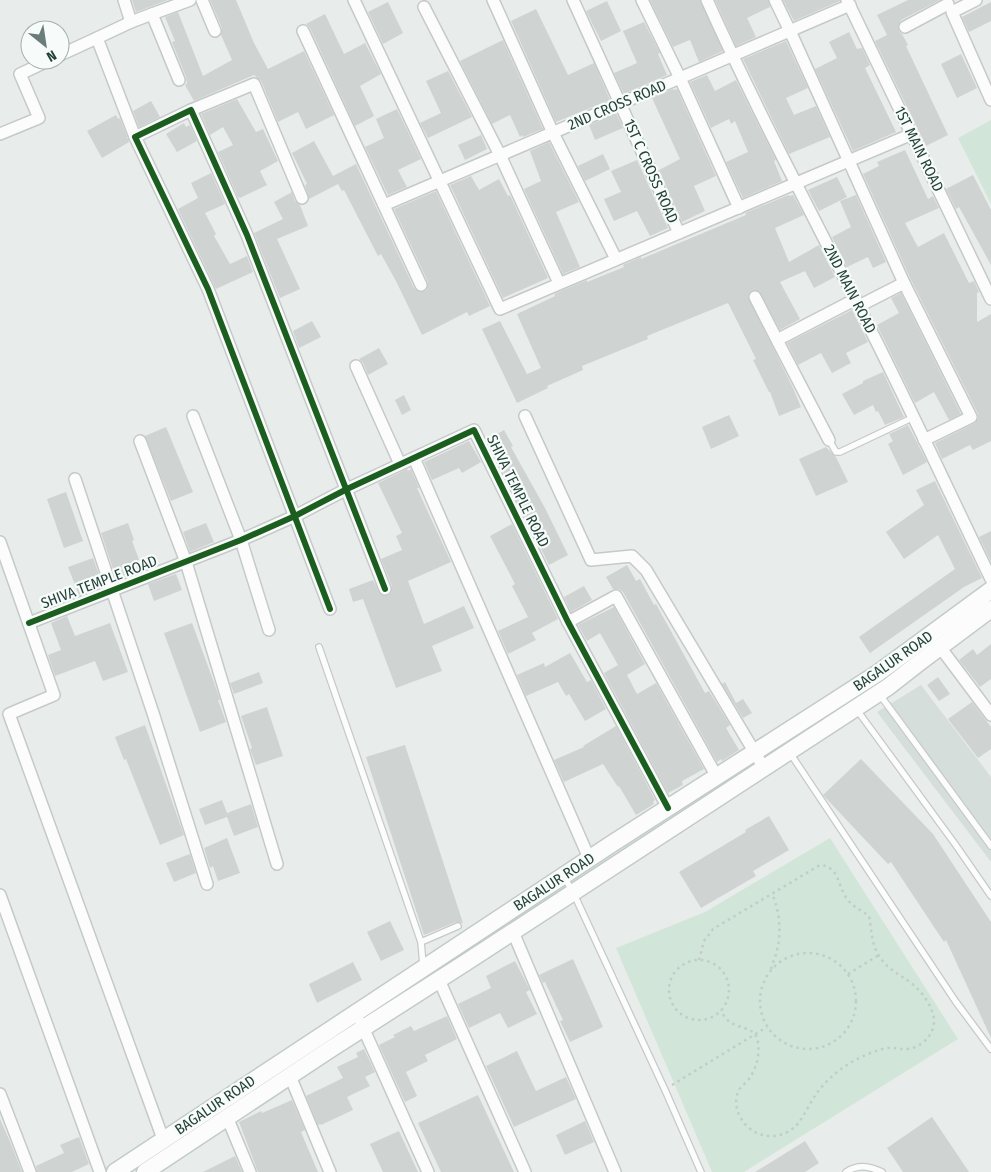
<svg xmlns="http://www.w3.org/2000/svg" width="991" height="1172" font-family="'Fira Sans Condensed',sans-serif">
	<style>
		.built { fill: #d6dedb }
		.green { fill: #d1e6d8 }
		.building { fill: #cfd4d2 }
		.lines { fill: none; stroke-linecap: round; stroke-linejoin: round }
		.service-casing { stroke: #c5cac8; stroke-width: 8 }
		.minor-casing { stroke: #c5cac8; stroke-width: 14 }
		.secondary-casing { stroke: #c3cbc8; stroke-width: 19 }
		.path { stroke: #c3ccca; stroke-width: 2.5; stroke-dasharray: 2.5 4; stroke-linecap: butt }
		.service { stroke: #fcfcfc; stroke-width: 5.5 }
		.minor { stroke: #fcfcfc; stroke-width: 11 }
		.secondary { stroke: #fcfcfc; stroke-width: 16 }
		.cycleway-casing { stroke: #f7fbf9; stroke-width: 9 }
		.cycleway { stroke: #1b5e20; stroke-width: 6 }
		.labels { text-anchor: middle; stroke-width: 4.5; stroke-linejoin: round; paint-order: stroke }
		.street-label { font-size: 15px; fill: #24423a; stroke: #f7fbf9 }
	</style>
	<rect width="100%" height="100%" fill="#e8edeb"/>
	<polygon class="built" points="921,685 991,777 991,862 877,712"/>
	<g class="green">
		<polygon points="991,120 991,204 958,138"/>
		<polygon points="830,838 958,1039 744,1172 712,1172 616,948 705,912"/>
	</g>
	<g class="building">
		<polygon points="132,0 168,0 136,12"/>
		<polygon points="210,0 236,0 254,43 268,69 304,51 334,115 306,129 298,112 278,122 261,81 254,75 194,101 185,85 187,83 186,77 172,42 175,41 165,17 178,12 203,76 232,60 221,35 222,28"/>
		<polygon points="650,0 700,0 723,51 699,62 690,40 673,47"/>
		<polygon points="715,0 768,0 770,7 747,18 756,37 736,46"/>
		<polygon points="783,0 840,0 840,1 794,21"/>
		<polygon points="908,0 940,0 901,20 898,26 899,31 902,34 908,45 906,46 948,135 926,146 875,41 887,35 877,15"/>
		<polygon points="607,1 621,31 601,41 586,11"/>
		<polygon points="388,2 403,33 383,44 368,12"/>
		<polygon points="991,2 991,21 969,32 962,17"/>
		<polygon points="536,9 568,75 594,63 610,100 556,122 511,21"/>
		<polygon points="325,14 344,54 365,43 381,74 360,86 374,116 355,126 310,28 306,24"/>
		<polygon points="644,22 660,53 658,54 667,75 624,94 614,73 637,63 623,31"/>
		<polygon points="849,32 857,49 862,48 870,65 865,68 896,132 853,151 815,69 837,58 829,42"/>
		<polygon points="503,40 543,129 523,137 522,135 520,137 510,115 492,124 460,61"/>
		<polygon points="786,41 808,88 786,98 794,115 816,106 830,137 789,154 743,59"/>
		<polygon points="961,54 977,88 957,98 941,64"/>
		<polygon points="448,71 472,117 428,138 420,123 441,113 426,81"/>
		<polygon points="707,75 715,91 736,80 776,160 774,161 782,181 743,198 726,162 748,152 735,121 731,124 729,119 711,128 690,82"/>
		<polygon points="673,89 674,90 677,89 716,176 694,186 705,211 682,222 659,170 680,159 652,98"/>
		<polygon points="237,99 256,132 263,129 278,161 260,171 267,185 240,198 238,197 218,152 233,145 223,127 210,135 201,114"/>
		<polygon points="151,101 160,117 139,127 133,111"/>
		<polygon points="397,109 421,159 398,170 407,187 388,195 365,147 384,138 376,119"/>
		<polygon points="616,113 623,128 595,140 589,125"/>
		<polygon points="116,115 118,119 120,118 129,142 102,158 87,131"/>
		<polygon points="184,123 186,127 190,125 197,141 177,152 166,134"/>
		<polygon points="481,135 487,149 465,160 458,145"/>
		<polygon points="314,141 333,176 356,164 414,288 420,292 427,290 428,282 394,209 436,191 490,306 469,316 467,312 422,335 397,283 381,254 378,256 344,190 342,191 338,184 309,199 305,185 307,184 292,153"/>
		<polygon points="549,142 579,202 556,212 580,267 563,274 524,189 541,181 530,151"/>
		<polygon points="905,150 928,199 933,196 939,208 905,223 918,247 944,233 969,283 974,281 979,292 977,293 977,322 991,314 991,441 973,450 970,445 942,459 935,443 975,423 978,418 978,414 911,280 863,174 879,166 877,162"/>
		<polygon points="603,154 610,169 585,181 578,166"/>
		<polygon points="637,160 668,228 650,236 637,211 614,221 604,199 621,192 611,171"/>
		<polygon points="211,173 225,204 205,213 216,234 214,236 230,264 247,256 253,272 216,289 178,209 198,198 191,183"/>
		<polygon points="973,175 991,210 991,265 959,207 956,209 946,189"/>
		<polygon points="471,176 479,190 499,179 508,196 510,195 549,280 548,278 503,298 450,185"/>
		<polygon points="837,177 847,197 819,211 808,190"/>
		<polygon points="292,192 295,201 300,205 308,226 277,239 300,289 280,298 254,233 283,219 274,202"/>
		<polygon points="788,195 789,196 793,195 804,215 775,228 789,262 819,245 835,277 814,288 805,271 780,282 800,319 780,330 759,291 751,291 748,297 793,388 801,407 779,416 770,392 769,392 753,360 756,359 728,303 647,336 648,339 582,366 583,370 547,386 548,388 517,403 482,329 500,321 527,374 541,368 517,314 555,296 554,294 587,280 587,282 624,267 623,265 641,257 641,259 746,215 745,213"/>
		<polygon points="856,195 886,262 873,268 868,257 847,267 832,237 851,227 840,201"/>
		<polygon points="901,293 961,414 949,420 934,392 915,403 877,325 899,313 891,298"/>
		<polygon points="852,310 868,342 846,353 851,363 832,373 821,353 798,365 787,343"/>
		<polygon points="312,321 321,337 299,348 293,331"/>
		<polygon points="379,348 388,364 368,375 363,363 359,359"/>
		<polygon points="883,372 904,417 885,425 878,411 876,412 873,405 854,415 842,394 863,383 863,381"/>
		<polygon points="404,395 411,410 402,415 395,400"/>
		<polygon points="729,415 739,436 711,449 702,427"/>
		<polygon points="908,425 927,462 903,475 888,444 893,441 889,434"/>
		<polygon points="166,427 193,492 171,501 145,436"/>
		<polygon points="504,430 513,446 511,447 545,508 568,555 549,565 487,440"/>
		<polygon points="469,441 481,462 462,473 459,468 432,480 424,462"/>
		<polygon points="826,447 836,457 848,482 816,496 799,459"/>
		<polygon points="407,469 408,471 411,469 419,488 417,488 451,562 408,581 424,624 464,606 474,628 432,646 442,671 396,688 363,599 353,602 349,589 373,580 381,595 387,596 391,593 392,586 381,559 402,550 396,536 402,533 378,483"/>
		<polygon points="935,481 982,578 964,587 870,653 859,637 955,569 938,535 904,559 886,532 924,505 916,490"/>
		<polygon points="66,492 83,541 64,548 47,499"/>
		<polygon points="128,523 134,540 132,541 143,570 117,581 101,533"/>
		<polygon points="206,523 214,542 190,552 183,532"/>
		<polygon points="512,524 558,619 532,633 536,640 508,654 498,631 528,617 527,615 512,586 515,584 490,536"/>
		<polygon points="991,531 991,562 979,537"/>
		<polygon points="93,558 103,586 79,595 68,567"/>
		<polygon points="627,565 636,581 640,579 654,605 656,604 705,693 709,691 730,725 726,728 739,750 722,761 721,759 717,762 623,592 619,589 613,589 606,577"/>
		<polygon points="176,574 182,590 154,601 148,584"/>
		<polygon points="584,586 592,600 571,612 564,597"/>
		<polygon points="614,607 645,664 627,675 637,694 656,683 704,769 682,781 683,785 668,793 604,673 618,665 600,633 587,641 578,625"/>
		<polygon points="67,616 75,636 110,623 128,672 103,681 95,661 55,676 48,655 61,650 51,623"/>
		<polygon points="192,623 216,688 220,700 218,700 226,722 200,732 164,633"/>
		<polygon points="991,644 991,679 980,687 959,660 973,649 977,655"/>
		<polygon points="570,653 587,682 591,680 606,709 585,721 569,694 566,696 558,682 526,696 517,675 544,663 545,667"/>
		<polygon points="259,672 263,683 234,694 230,683"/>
		<polygon points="938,677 950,694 939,701 927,685"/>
		<polygon points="725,682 736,703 743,699 752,713 743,718 722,684"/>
		<polygon points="972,702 991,727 991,749 978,758 948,719"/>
		<polygon points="267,707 283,756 256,765 250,749 252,748 241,716"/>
		<polygon points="145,725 184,835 160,845 126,759 124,760 115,737"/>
		<polygon points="616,726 655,800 653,802 654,804 636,815 619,786 618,787 603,764 564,782 554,760 584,747 583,746"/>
		<polygon points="405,745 463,923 456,922 424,935 366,757"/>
		<polygon points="861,759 933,834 991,922 991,1038 946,940 944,942 891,862 888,864 823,795"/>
		<polygon points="222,800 227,813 251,804 258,827 234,836 227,817 205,825 199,809"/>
		<polygon points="769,816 789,850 753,871 756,876 701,908 679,872 746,832 745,830"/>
		<polygon points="227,838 240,873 218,881 213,866 210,868 204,848"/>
		<polygon points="190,854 196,873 174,882 166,863"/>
		<polygon points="390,921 404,950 381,961 367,932"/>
		<polygon points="573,959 603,1027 570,1042 560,1021 563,1020 545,982 543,983 539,975"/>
		<polygon points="515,961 530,990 526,992 537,1014 508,1028 500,1013 469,1028 458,1004 491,988 486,976"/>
		<polygon points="353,962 362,980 317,1003 309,984"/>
		<polygon points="447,1016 457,1039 425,1055 428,1061 406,1072 417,1096 405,1102 379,1045 395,1037 393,1035 411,1026 414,1031"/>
		<polygon points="364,1049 375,1072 365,1077 370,1086 347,1097 353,1110 321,1125 321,1124 318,1125 306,1096 343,1078 337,1067 358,1057 356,1053"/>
		<polygon points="517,1051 536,1091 566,1077 576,1099 514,1127 486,1066"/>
		<polygon points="478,1095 514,1172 441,1172 418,1123"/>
		<polygon points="292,1100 305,1130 301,1132 318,1172 258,1172 239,1122 261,1111 262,1113"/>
		<polygon points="932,1117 969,1172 903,1172 887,1148"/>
		<polygon points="0,1119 11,1144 22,1172 0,1172"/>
		<polygon points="585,1121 594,1142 565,1155 556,1135"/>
		<polygon points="399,1131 418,1172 383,1172 370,1144"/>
		<polygon points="79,1137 89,1164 72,1172 37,1172 36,1166 64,1153 60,1145"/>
		<polygon points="805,1141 819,1163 805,1172 755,1172"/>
		<polygon points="235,1156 242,1172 203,1172"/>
	</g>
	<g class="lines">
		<defs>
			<g id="service">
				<polyline points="829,440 836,452 840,452 914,417"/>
				<polyline points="319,647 421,942 423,965"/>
				<polyline points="880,695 991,846"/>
				<polyline points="857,710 955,844 991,896"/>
				<polyline points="790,753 956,1002 991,1049"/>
				<polyline points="564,877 573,892 665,1090 701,1172"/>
				<polyline points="421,942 458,926"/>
				<path d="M846 1172C858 1164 869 1166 882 1172"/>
			</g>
			<g id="minor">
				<polyline points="124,0 131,22"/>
				<polyline points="202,0 215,31"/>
				<polyline points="354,0 500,309 912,134"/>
				<polyline points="493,0 553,133 616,259"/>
				<polyline points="573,0 679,233"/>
				<polyline points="642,0 680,78 739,208"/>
				<path d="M707 0C753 102 805 201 856 301 903 392 946 486 991 579"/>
				<polyline points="775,0 790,31 904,283 859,306"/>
				<polyline points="847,0 991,299"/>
				<polyline points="976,0 952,12 991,100"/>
				<polyline points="424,7 500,155 559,283"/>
				<polyline points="152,14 190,0"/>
				<polyline points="905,27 948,4"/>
				<polyline points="303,31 421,285"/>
				<polyline points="60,55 97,38"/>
				<polyline points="191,110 254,84 302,198"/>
				<polyline points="0,134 39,118 20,74 50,60"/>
				<polyline points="135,137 97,38 131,22 152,14 179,80"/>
				<polyline points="384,205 850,5"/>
				<polyline points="904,283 971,417 924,440"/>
				<polyline points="755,297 777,340"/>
				<polyline points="356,366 400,464"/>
				<polyline points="193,416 241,540 269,630"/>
				<polyline points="525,416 591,560 632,556 646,570 764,768"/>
				<polyline points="829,440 777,340 856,299"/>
				<polyline points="140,441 186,562 277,864"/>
				<polyline points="414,458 589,858"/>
				<polyline points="75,479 153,713 207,884"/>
				<polyline points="0,542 54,695 9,714 163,1139"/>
				<polyline points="330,609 208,289 135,137 191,110 247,235 385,589"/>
				<polyline points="568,622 616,596 717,777"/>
				<polyline points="29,623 241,540 295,516 347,489 474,430 568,622 668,808"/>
				<polyline points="940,647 991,715"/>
				<polyline points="0,895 100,1172"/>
				<polyline points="513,932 615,1172"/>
				<polyline points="439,980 525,1172"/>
				<polyline points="361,1023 428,1172"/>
				<polyline points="290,1076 330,1172"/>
				<polyline points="0,1094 30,1172"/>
				<polyline points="227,1117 250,1172"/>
			</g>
			<g id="secondary">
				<polyline points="115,1172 613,843 878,673 991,590"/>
				<polyline points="145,1172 329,1050 465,963 888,687 920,662 991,609"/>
			</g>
		</defs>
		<use href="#service" class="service-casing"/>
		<use href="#minor" class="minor-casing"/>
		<use href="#secondary" class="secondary-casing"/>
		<g class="path">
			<circle cx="808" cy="1001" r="48"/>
			<path d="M699 960 704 941 713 929 820 865C840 867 837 885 847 899 853 907 861 910 869 916 872 930 871 943 879 956 889 971 898 973 911 983 921 990 934 1008 934 1021 934 1035 922 1047 908 1049 898 1050 893 1046 882 1049 869 1053 855 1059 844 1067 834 1074 824 1083 817 1093 810 1102 806 1113 799 1122 789 1136 770 1140 755 1132 741 1125 731 1105 739 1090 741 1086 746 1083 749 1079 756 1069 760 1055 758 1043 756 1021 730 1034 721 1010"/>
			<circle cx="699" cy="990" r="30"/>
			<path d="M771 969C772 964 775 959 776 954 782 933 780 913 772 893"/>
			<polyline points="848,974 879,955"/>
			<polyline points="672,1085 767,1027"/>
		</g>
		<use href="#service" class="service"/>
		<use href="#minor" class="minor"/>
		<use href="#secondary" class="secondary"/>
		<defs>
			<g id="cycleway">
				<polyline points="330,609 208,289 135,137 191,110 247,235 385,589"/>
				<polyline points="29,623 241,540 295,516 347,489 474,430 568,622 668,808"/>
			</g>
		</defs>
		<use href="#cycleway" class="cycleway-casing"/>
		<use href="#cycleway" class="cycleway"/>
	</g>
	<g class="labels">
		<g class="street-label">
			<text transform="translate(617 105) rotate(-23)" y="5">2ND CROSS ROAD</text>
			<text transform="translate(919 149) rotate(64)" y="5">1ST MAIN ROAD</text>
			<text transform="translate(651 171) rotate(66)" y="5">1ST C CROSS ROAD</text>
			<text transform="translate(850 289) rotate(63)" y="5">2ND MAIN ROAD</text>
			<text transform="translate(518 491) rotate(64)" y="5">SHIVA TEMPLE ROAD</text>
			<text transform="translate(99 582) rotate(-21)" y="5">SHIVA TEMPLE ROAD</text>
			<text transform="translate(893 661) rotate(-35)" y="5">BAGALUR ROAD</text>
			<text transform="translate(554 882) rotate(-33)" y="5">BAGALUR ROAD</text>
			<text transform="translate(215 1105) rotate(-34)" y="5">BAGALUR ROAD</text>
		</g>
	</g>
	<g transform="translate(45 45) rotate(150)"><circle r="24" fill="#f7fbf9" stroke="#a3b1ad"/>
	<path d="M0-4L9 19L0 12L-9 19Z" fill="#697e78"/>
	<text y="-8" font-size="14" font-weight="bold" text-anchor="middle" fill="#24423a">N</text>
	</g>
</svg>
